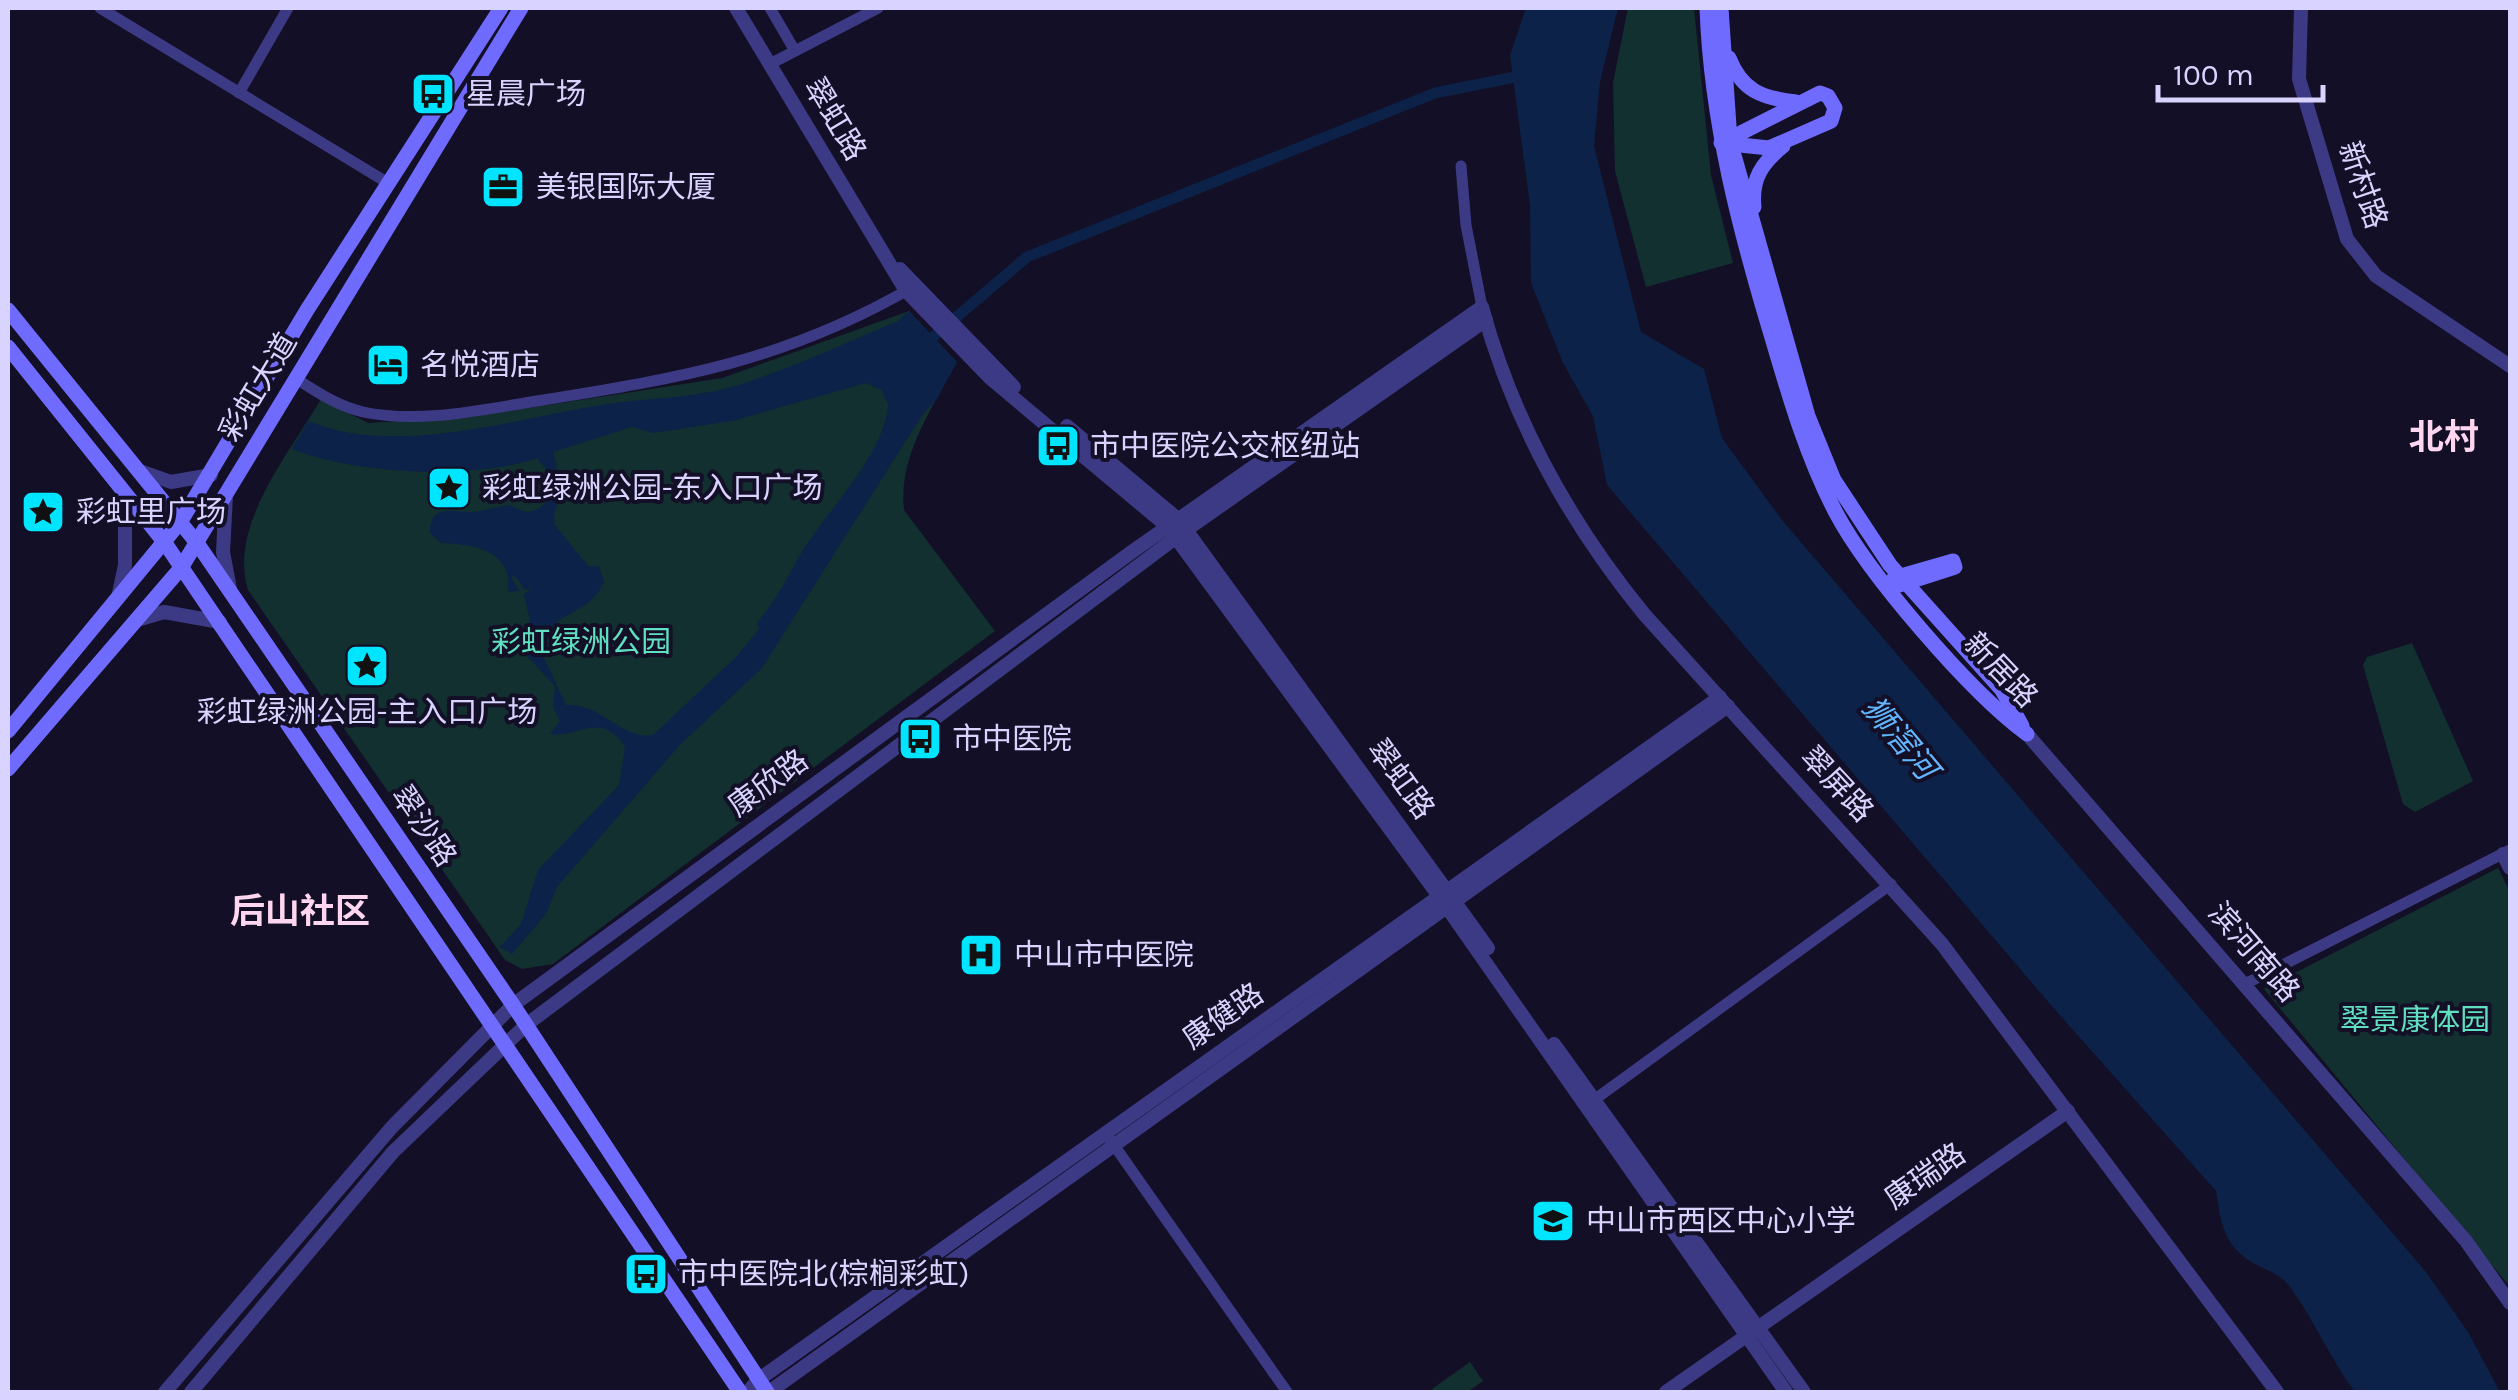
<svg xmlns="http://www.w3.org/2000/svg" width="2518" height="1400" font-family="Karla,'Noto Sans SC',sans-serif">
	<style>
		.green { fill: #12302f }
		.water { fill: #0c2248; fill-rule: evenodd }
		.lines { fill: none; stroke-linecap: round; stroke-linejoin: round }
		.canal { stroke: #0c2248; stroke-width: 11 }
		.minor { stroke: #3d3a85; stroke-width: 11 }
		.tertiary { stroke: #3d3a85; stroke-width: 14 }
		.secondary { stroke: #6f6bff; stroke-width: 15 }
		.labels { text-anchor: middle; stroke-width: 8; stroke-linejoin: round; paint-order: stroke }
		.poi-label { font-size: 30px; fill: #d9d4ff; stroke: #130f26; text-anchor: start }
		.street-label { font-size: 30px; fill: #d9d4ff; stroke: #130f26 }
		.park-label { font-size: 30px; fill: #5fe0c0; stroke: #130f26 }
		.water-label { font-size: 32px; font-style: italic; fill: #62b6ff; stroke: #130f26 }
		.quarter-label { font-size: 35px; font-weight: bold; fill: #ffd6f0; stroke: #130f26 }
	</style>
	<rect width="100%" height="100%" fill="#130f26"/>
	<g class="green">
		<polygon points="1628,8 1694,8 1711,175 1733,263 1646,287 1615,171 1613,83"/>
		<path d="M909 311 957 362C932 408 898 457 904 510L995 631 553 964 522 969 505 960 248 590C228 526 289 454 321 399L368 423 478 416 722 378Z"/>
		<polygon points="2412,643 2473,781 2415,812 2403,804 2363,665 2367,657"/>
		<polygon points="2498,868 2510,892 2510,1287 2264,989"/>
		<polygon points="1470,1362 1483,1381 1467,1392 1435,1392 1432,1389"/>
	</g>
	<g class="water">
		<path d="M1526 8H1618L1600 82 1594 146 1641 332 1704 369 1722 438 1782 520 2426 1272 2468 1332 2500 1392H2355C2330 1359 2315 1321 2290 1287 2281 1275 2273 1273 2259 1266 2225 1250 2221 1225 2216 1191L2050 1004 1607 485 1593 416 1563 363 1531 283 1530 205 1510 55Z"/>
		<path d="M909 311 957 362 937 399 923 414 762 668 679 746 557 887 546 914 512 954 500 947 521 924 538 870 619 785 625 747C601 709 578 739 550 734L560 721 553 707 555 686 525 654 530 620 524 595 531 588 525 590 514 575 511 578 520 591 509 592C507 587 509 582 508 577 502 546 463 544 441 543L430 533C430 506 448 511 467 512 480 513 496 506 510 505 530 517 538 512 553 495V479L537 458C472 481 356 474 292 449L308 421C397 458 515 418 607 404 650 398 694 398 735 386 790 369 845 343 898 321ZM866 383 881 390 888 404C886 452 828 510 803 550 788 575 777 601 757 622L759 629 736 657 653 735C622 740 602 703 566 705L539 647C550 611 590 616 604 582L599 566 589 567 554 524 555 509 564 497 553 452 632 427 653 433 732 421Z"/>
	</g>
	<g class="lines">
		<polyline class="canal" points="933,337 1027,257 1435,93 1525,75"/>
		<g class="minor">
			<polyline points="100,8 388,183"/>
			<polyline points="770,8 795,51"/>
			<polyline points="770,64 878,8"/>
			<polyline points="239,93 288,8"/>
			<polyline points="1461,166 1466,225 1482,307"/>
			<path d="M295 378C317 392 337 406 363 412 420 424 480 410 537 401 681 378 785 361 913 287"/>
			<polyline points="2245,984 2510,850"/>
			<polyline points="1594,1100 1891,884"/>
			<polyline points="1109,1138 1287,1392"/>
		</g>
		<g class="tertiary">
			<polyline points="736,8 906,291 990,378 1168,527 1439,896 1786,1392"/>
			<polyline points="2301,8 2299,79 2347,239 2376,276 2510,366"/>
			<polyline points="900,269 1014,387"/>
			<polyline points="1067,426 1179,520 1488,948"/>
			<polyline points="140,471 171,482 211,475"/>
			<polyline points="226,496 223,552 230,589"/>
			<polyline points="118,598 125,565 125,494"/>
			<polyline points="137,620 164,612 220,622"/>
			<polyline points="2027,734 2466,1241 2510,1303"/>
			<polyline points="2503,854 2510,868"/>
			<polyline points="1554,1044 1804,1392"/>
			<path d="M165 1392 392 1127 513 1005 1133 551 1482 307C1513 421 1569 522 1644 614L1942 944 2277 1392"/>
			<polyline points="191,1392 393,1152 526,1025 1186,530 1486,320"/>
			<polyline points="748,1392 758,1380 1720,697"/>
			<polyline points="769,1392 1728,706"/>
			<polyline points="1666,1392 2068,1111"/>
		</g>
		<g class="secondary">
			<path d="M1707 8C1711 122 1740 232 1773 341 1790 399 1807 457 1835 511 1868 574 1970 692 2027 734"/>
			<polyline points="1721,8 1730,141 1808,416 1834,480 1890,565 2002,690 2022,726"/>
			<path d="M1729 58C1742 91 1762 98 1796 102"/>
			<polygon points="1820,93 1828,96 1835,108 1831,121 1769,148 1721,143"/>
			<path d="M1754 207C1751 179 1762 163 1783 146"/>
			<polyline points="8,310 197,543 513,1005 767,1392"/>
			<polyline points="8,347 165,543 740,1392"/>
			<polyline points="1894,578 1953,561 1955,567 1899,585"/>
			<polyline points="8,731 181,521 307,310 501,8"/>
			<polyline points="8,769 181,568 521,8"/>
		</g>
	</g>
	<defs>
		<symbol id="bus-square" viewBox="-11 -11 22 22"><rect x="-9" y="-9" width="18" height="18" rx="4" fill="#00e5ff" stroke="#130f26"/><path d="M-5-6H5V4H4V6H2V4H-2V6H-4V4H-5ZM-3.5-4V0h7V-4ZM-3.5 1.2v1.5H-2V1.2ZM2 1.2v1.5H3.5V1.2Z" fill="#111"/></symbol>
		<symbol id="office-square" viewBox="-11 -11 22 22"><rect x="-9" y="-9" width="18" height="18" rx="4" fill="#00e5ff" stroke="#130f26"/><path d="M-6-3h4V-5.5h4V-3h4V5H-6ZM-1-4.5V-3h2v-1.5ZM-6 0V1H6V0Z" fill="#111"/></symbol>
		<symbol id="hotel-square" viewBox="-11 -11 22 22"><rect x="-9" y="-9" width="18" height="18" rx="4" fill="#00e5ff" stroke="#130f26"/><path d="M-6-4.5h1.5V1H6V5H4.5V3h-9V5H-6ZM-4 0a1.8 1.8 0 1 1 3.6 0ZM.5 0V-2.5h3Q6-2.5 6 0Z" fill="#111"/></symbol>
		<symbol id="sight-square" viewBox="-11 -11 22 22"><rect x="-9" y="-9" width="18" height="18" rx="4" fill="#00e5ff" stroke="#130f26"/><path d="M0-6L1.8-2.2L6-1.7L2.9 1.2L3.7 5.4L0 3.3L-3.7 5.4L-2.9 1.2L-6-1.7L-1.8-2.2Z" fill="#111"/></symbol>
		<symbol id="hospital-square" viewBox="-11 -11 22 22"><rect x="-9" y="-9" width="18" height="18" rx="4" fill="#00e5ff" stroke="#130f26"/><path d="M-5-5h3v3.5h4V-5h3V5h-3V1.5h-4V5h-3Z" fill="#111"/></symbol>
		<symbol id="school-square" viewBox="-11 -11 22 22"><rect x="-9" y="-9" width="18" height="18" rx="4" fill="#00e5ff" stroke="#130f26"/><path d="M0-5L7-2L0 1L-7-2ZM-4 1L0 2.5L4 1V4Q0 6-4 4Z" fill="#111"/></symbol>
	</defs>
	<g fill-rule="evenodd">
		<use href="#bus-square" x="408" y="69" width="50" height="50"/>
		<use href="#office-square" x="478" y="162" width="50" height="50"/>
		<use href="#hotel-square" x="363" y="340" width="50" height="50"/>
		<use href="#bus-square" x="1033" y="421" width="50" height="50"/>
		<use href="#sight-square" x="424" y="463" width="50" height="50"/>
		<use href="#sight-square" x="18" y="487" width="50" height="50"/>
		<use href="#sight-square" x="342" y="641" width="50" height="50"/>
		<use href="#bus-square" x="895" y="714" width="50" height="50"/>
		<use href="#hospital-square" x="956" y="930" width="50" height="50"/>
		<use href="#school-square" x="1528" y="1196" width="50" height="50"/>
		<use href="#bus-square" x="621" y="1249" width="50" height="50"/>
	</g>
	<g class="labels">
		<g class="poi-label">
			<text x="466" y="104">星晨广场</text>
			<text x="536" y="197">美银国际大厦</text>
			<text x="420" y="375">名悦酒店</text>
			<text x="1090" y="456">市中医院公交枢纽站</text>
			<text x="482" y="498">彩虹绿洲公园-东入口广场</text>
			<text x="76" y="522">彩虹里广场</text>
			<text x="367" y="722" text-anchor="middle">彩虹绿洲公园-主入口广场</text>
			<text x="952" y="749">市中医院</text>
			<text x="1014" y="965">中山市中医院</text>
			<text x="1586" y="1231">中山市西区中心小学</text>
			<text x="678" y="1284">市中医院北(棕榈彩虹)</text>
		</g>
		<g class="street-label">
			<text transform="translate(835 119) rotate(59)" y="10">翠虹路</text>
			<text transform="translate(2363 185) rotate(71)" y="10">新村路</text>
			<text transform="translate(258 387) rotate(-59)" y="10">彩虹大道</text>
			<text transform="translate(2001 670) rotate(46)" y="10">新居路</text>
			<text transform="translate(1401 779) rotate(54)" y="10">翠虹路</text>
			<text transform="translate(768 783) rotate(-36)" y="10">康欣路</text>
			<text transform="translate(1837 784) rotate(47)" y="10">翠屏路</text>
			<text transform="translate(424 826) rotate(56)" y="10">翠沙路</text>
			<text transform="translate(2254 952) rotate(49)" y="10">滨河南路</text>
			<text transform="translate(1223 1016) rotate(-35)" y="10">康健路</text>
			<text transform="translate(1925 1176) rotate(-35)" y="10">康瑞路</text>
		</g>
		<g class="park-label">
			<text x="581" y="652">彩虹绿洲公园</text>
			<text x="2415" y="1030">翠景康体园</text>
		</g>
		<g class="water-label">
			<text transform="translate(1900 738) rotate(50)" y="11">狮滘河</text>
		</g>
		<g class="quarter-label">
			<text x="2444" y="449">北村</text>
			<text x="300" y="923">后山社区</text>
		</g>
	</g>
	<rect width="2518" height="1400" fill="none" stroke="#d9d4ff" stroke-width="20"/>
	<path d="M2158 85v15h165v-15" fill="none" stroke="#d9d4ff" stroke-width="5"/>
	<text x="2173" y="85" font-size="30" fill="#d9d4ff" stroke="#130f26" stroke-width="8" paint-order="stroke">100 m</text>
</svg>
